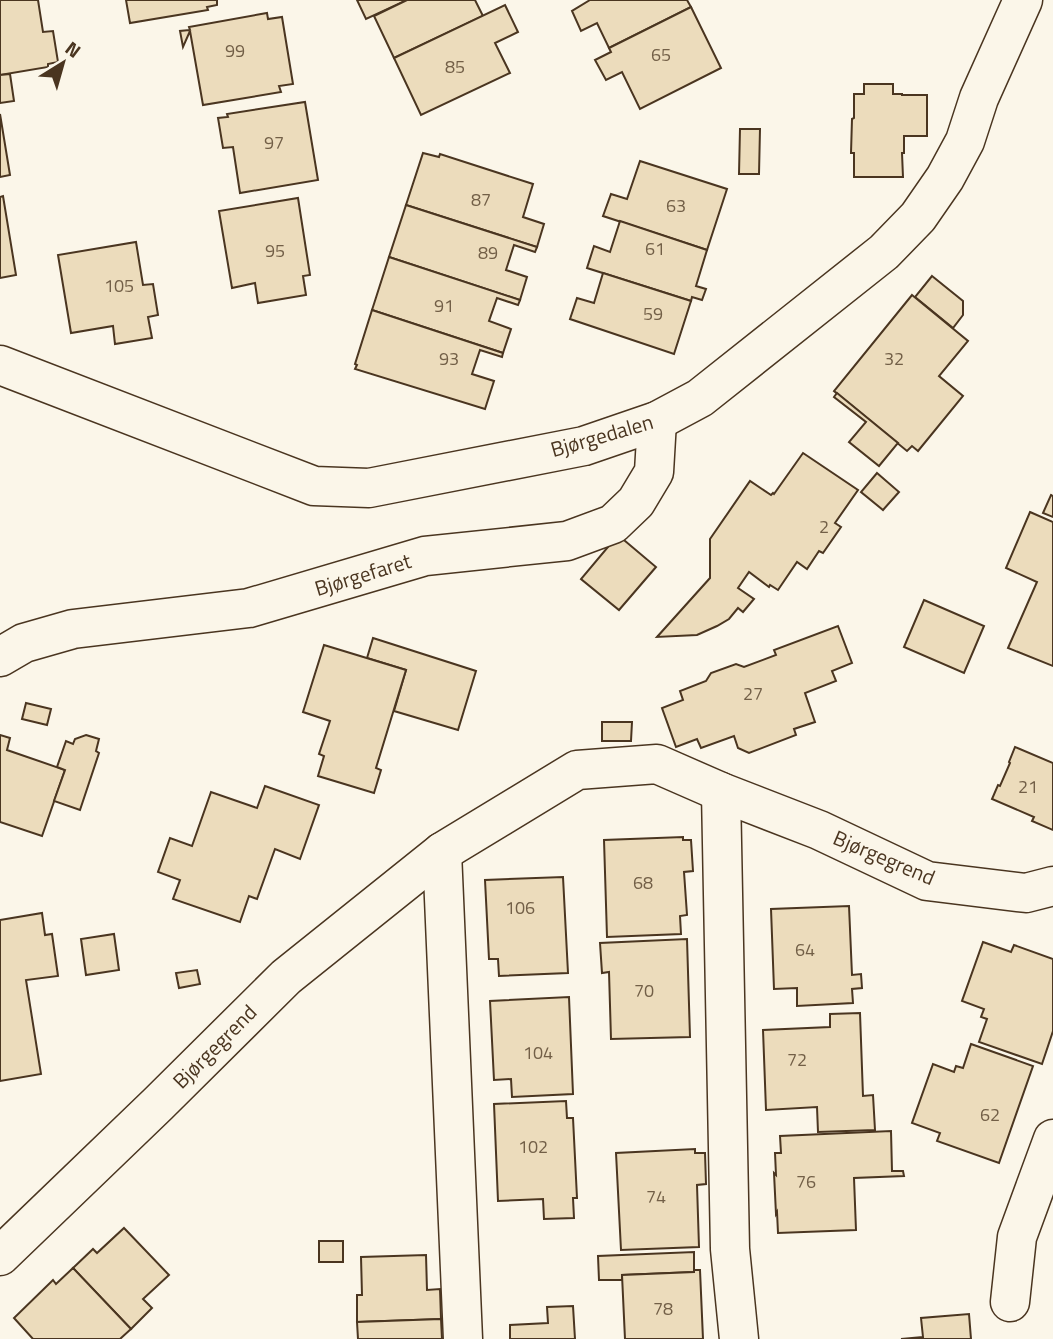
<svg xmlns="http://www.w3.org/2000/svg" width="1053" height="1339" font-family="'Titillium Web',sans-serif">
	<style>
		.building { fill: #ecdcbc; stroke: #4a3520; stroke-width: 2 }
		.lines { fill: none; stroke-linecap: round; stroke-linejoin: round }
		.minor-casing { stroke: #4a3520; stroke-width: 41 }
		.minor { stroke: #fbf6e9; stroke-width: 38 }
		.labels { text-anchor: middle; stroke-width: 5; stroke-linejoin: round; paint-order: stroke }
		.number-label { font-size: 18px; fill: #725f47 }
		.street-label { font-size: 21px; fill: #4a3520; stroke: #fbf6e9 }
	</style>
	<rect width="100%" height="100%" fill="#fbf6e9"/>
	<g class="building">
		<polygon points="0,0 38,0 43,32 53,31 58,62 48,64 48,67 0,75"/>
		<polygon points="126,0 217,0 217,5 207,7 208,10 130,23"/>
		<polygon points="357,0 407,0 366,19"/>
		<polygon points="407,0 475,0 483,16 394,58 374,16"/>
		<polygon points="590,0 687,0 691,7 609,48 597,23 581,31 572,11"/>
		<polygon points="505,5 518,32 495,43 510,73 421,115 394,58"/>
		<polygon points="691,7 721,68 640,109 622,72 606,80 595,60 611,52 609,48"/>
		<polygon points="267,13 268,19 282,17 293,84 279,86 281,92 203,105 190,31 183,47 180,31 190,30 189,27"/>
		<polygon points="10,74 14,101 0,103 0,75"/>
		<polygon points="864,84 893,84 893,94 902,94 902,95 927,95 927,136 904,136 904,153 902,153 903,177 854,177 854,153 851,153 852,119 854,118 854,94 864,94"/>
		<polygon points="305,102 318,180 240,193 233,147 223,148 218,118 228,117 227,114"/>
		<polygon points="0,114 10,175 0,177"/>
		<polygon points="740,129 760,129 759,174 739,174"/>
		<polygon points="423,153 439,157 440,154 533,184 523,217 544,224 537,247 406,205"/>
		<polygon points="640,161 727,189 707,250 603,216 611,194 627,199"/>
		<polygon points="3,196 16,275 0,278 0,197"/>
		<polygon points="298,198 310,275 303,276 306,295 258,303 255,283 232,288 219,211"/>
		<polygon points="406,205 537,247 535,252 514,245 506,270 527,277 520,300 389,257"/>
		<polygon points="620,221 707,250 696,286 706,289 702,300 692,297 691,301 587,268 594,246 610,252"/>
		<polygon points="136,242 143,285 153,284 158,315 148,317 152,338 115,344 113,326 71,333 58,255"/>
		<polygon points="389,257 520,300 518,305 497,298 489,321 511,329 503,353 372,310"/>
		<polygon points="603,273 691,301 674,354 570,319 577,298 594,303"/>
		<polygon points="932,276 963,301 963,315 953,328 915,297"/>
		<polygon points="912,295 968,341 939,376 963,396 918,451 912,446 907,451 834,391"/>
		<polygon points="372,310 503,353 502,357 480,350 472,374 494,381 485,409 355,369 357,365 355,364"/>
		<polygon points="837,393 898,443 879,466 849,442 866,422 834,397"/>
		<polygon points="803,453 858,490 835,523 841,527 823,553 819,551 807,569 797,562 778,590 770,585 769,587 749,572 738,588 754,599 743,612 738,608 729,619 717,626 697,635 657,637 710,578 710,539 750,481 771,495 773,493 774,494"/>
		<polygon points="877,473 899,492 883,510 861,492"/>
		<polygon points="1051,495 1053,496 1053,517 1043,513"/>
		<polygon points="1030,512 1053,522 1053,666 1008,648 1037,582 1006,568"/>
		<polygon points="618,535 656,567 619,610 581,579"/>
		<polygon points="924,600 984,626 964,673 904,647"/>
		<polygon points="838,626 852,663 832,671 836,681 805,693 815,722 794,729 796,735 749,753 738,748 734,736 701,748 697,739 676,747 662,708 683,700 680,691 706,681 711,673 736,664 744,667 776,655 774,650"/>
		<polygon points="373,638 476,671 458,730 394,711 406,670 367,658"/>
		<polygon points="324,645 406,670 376,768 381,770 374,793 318,776 324,756 319,754 330,721 303,712"/>
		<polygon points="26,703 51,709 47,725 22,719"/>
		<polygon points="602,722 632,722 631,741 602,741"/>
		<polygon points="0,735 10,738 7,750 65,770 42,836 0,822"/>
		<polygon points="86,735 99,739 96,751 99,753 80,810 54,801 65,770 57,767 66,741 73,744 75,739"/>
		<polygon points="1015,747 1053,763 1053,830 1032,821 1034,817 992,799 998,785 1000,786 1010,763 1009,762"/>
		<polygon points="265,786 319,805 300,859 275,849 257,899 249,896 240,922 173,899 180,880 158,872 170,838 192,846 211,792 257,808"/>
		<polygon points="683,837 683,840 691,840 693,871 684,872 687,915 680,916 681,934 607,937 604,840"/>
		<polygon points="563,877 568,973 499,976 498,959 489,959 485,880"/>
		<polygon points="849,906 852,975 861,974 862,988 852,989 853,1003 797,1006 797,988 774,989 771,909"/>
		<polygon points="42,913 45,935 52,934 58,976 26,980 41,1074 0,1081 0,920"/>
		<polygon points="114,934 119,970 86,975 81,939"/>
		<polygon points="687,939 690,1037 611,1039 609,972 602,973 600,943"/>
		<polygon points="983,942 1011,952 1014,945 1053,959 1053,1031 1042,1064 979,1042 987,1019 981,1017 984,1009 962,1001"/>
		<polygon points="197,970 200,984 179,988 176,973"/>
		<polygon points="569,997 573,1094 512,1097 511,1079 494,1080 490,1001"/>
		<polygon points="860,1013 863,1096 873,1095 875,1130 818,1132 817,1107 766,1110 763,1030 830,1027 830,1014"/>
		<polygon points="971,1044 1033,1066 999,1163 937,1141 940,1133 912,1123 933,1064 954,1072 956,1066 963,1068"/>
		<polygon points="566,1101 567,1118 573,1118 577,1198 573,1198 574,1218 544,1219 543,1199 498,1201 494,1104"/>
		<polygon points="891,1131 892,1171 903,1171 904,1176 854,1178 856,1230 778,1233 777,1212 776,1214 774,1173 776,1175 775,1153 781,1153 780,1136"/>
		<polygon points="695,1149 695,1153 705,1153 706,1184 697,1185 699,1247 621,1250 616,1153"/>
		<polygon points="124,1228 169,1275 143,1299 152,1308 131,1329 73,1268 93,1249 97,1253"/>
		<rect x="319" y="1241" width="24" height="21"/>
		<polygon points="694,1252 694,1272 622,1275 622,1280 599,1280 598,1256"/>
		<polygon points="426,1255 427,1290 440,1289 441,1319 357,1322 357,1295 362,1295 361,1257"/>
		<polygon points="73,1268 131,1329 120,1339 33,1339 14,1318 53,1280 56,1284"/>
		<polygon points="694,1270 700,1270 703,1339 625,1339 622,1275 694,1272"/>
		<polygon points="573,1306 575,1339 510,1339 510,1325 548,1323 547,1307"/>
		<polygon points="969,1314 971,1339 901,1339 923,1337 921,1318"/>
		<polygon points="441,1319 442,1339 358,1339 357,1322"/>
	</g>
	<g class="lines">
		<defs>
			<g id="minor">
				<polyline points="0,365 314,486 369,488 584,446 657,421 700,398 884,252 918,217 945,178 965,141 979,98 1023,0"/>
				<polyline points="0,657 24,643 73,629 249,608 425,556 567,541 613,524 636,502 654,472 657,421"/>
				<polyline points="721,792 730,1249 739,1339"/>
				<polyline points="442,852 463,1339"/>
				<polyline points="0,1256 158,1104 286,977 442,852 577,770 657,764 721,792 819,830 927,881 1026,893 1053,886"/>
				<polyline points="1010,1302 1017,1237 1053,1139"/>
			</g>
		</defs>
		<use href="#minor" class="minor-casing"/>
		<use href="#minor" class="minor"/>
	</g>
	<g class="labels">
		<g class="number-label">
			<text x="235" y="57">99</text>
			<text x="661" y="61">65</text>
			<text x="455" y="73">85</text>
			<text x="274" y="149">97</text>
			<text x="481" y="206">87</text>
			<text x="676" y="212">63</text>
			<text x="655" y="255">61</text>
			<text x="275" y="257">95</text>
			<text x="488" y="259">89</text>
			<text x="119" y="292">105</text>
			<text x="444" y="312">91</text>
			<text x="653" y="320">59</text>
			<text x="449" y="365">93</text>
			<text x="894" y="365">32</text>
			<text x="824" y="533">2</text>
			<text x="753" y="700">27</text>
			<text x="1028" y="793">21</text>
			<text x="643" y="889">68</text>
			<text x="520" y="914">106</text>
			<text x="805" y="956">64</text>
			<text x="644" y="997">70</text>
			<text x="538" y="1059">104</text>
			<text x="797" y="1066">72</text>
			<text x="990" y="1121">62</text>
			<text x="533" y="1153">102</text>
			<text x="806" y="1188">76</text>
			<text x="656" y="1203">74</text>
			<text x="663" y="1315">78</text>
		</g>
		<g class="street-label">
			<text transform="translate(602 436) rotate(-16)" y="7">Bjørgedalen</text>
			<text transform="translate(363 575) rotate(-17)" y="7">Bjørgefaret</text>
			<text transform="translate(884 858) rotate(23)" y="7">Bjørgegrend</text>
			<text transform="translate(215 1047) rotate(-45)" y="7">Bjørgegrend</text>
		</g>
	</g>
	<g transform="translate(63 63) rotate(37)" stroke="#fbf6e9" stroke-width="5" paint-order="stroke">
	<path d="M0-5L12 26L0 18L-12 26Z" fill="#4a3520"/>
	<text y="-10" font-size="19" font-weight="bold" text-anchor="middle" fill="#4a3520">N</text>
	</g>
</svg>
